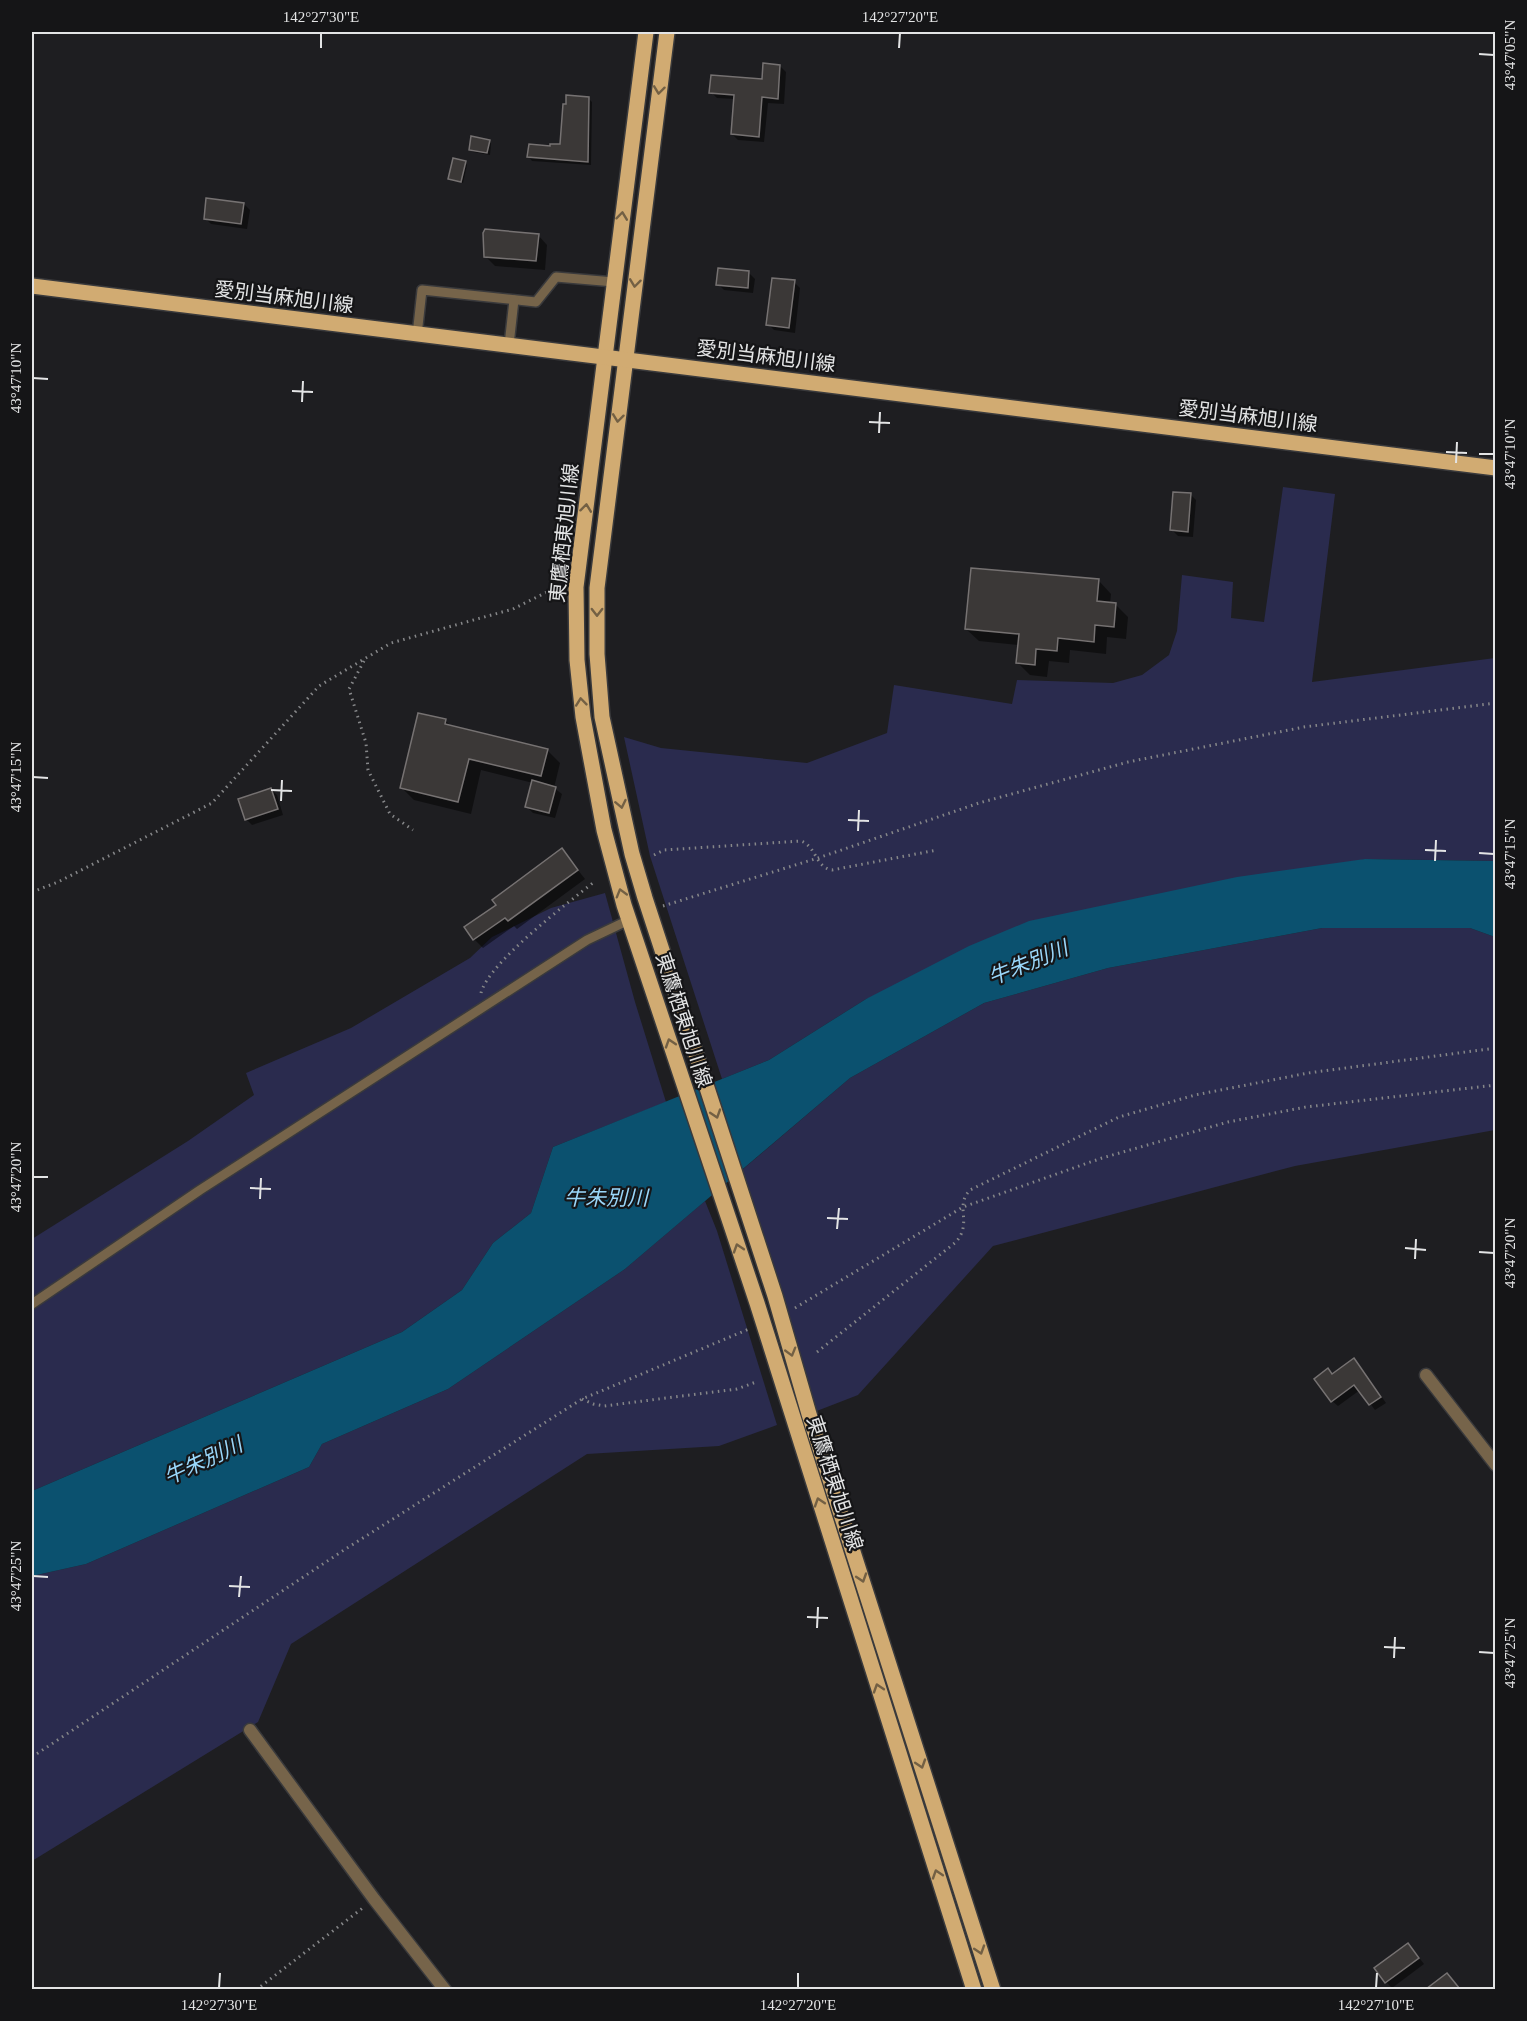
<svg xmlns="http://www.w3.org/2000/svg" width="1527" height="2021" font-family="'Times New Roman','Noto Sans JP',serif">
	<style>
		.green { fill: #2a2b4e }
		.water { fill: #0b516f }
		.shadow { fill: #0007 }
		.building { fill: #3b3837; stroke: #767272; stroke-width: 1.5 }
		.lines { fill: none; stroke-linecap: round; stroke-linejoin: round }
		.lane-casing { stroke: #3a3a3c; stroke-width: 12 }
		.street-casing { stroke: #3a3a3c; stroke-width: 15 }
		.primary-casing { stroke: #3a3a3c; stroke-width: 18 }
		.path { stroke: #868789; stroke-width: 3; stroke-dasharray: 1.5 4.5; stroke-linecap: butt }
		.lane { stroke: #76644a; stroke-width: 9 }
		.street { stroke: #76644a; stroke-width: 12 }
		.primary { stroke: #d1ab72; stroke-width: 15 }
		.oneway { stroke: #736044 }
		.ticks { fill: none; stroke: #e3e4e5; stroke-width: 2 }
		.labels { text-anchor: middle; stroke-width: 4.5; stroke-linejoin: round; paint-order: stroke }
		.street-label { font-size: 20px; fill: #e3e4e5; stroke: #151517 }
		.water-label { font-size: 21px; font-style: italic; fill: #9ad7fa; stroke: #151517 }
		.neatline { fill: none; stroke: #e3e4e5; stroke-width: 2 }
		.ticks-label { font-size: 15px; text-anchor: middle; fill: #e3e4e5 }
	</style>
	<rect width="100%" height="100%" fill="#1e1e21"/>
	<g class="green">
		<polygon points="1283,487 1335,494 1312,682 1495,658 1495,861 1365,859 866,999 769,1060 722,1079 650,856 624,737 661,748 807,763 887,733 894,685 1012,704 1017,680 1113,683 1142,675 1169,655 1177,631 1182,575 1233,582 1231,618 1264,622"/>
		<polygon points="605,893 635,1002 666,1102 553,1147 531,1213 493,1243 462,1290 402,1332 32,1491 32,1239 188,1141 254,1095 246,1073 351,1028 470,958 492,937 551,908"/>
		<polygon points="1322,928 1470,928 1495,937 1495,1130 1295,1166 993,1246 858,1395 809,1414 736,1175 850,1078 984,1003 1108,968"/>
		<polygon points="705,1201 717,1231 777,1425 719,1446 587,1454 291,1644 258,1722 32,1861 32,1576 86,1564 309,1467 322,1444 448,1389 625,1269"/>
	</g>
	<polygon class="water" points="1365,859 1495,861 1495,937 1470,928 1322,928 1108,968 984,1003 850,1078 625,1269 448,1389 322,1444 309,1467 86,1564 32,1576 32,1491 402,1332 462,1290 493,1243 531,1213 553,1147 769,1060 866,999 969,946 1029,921 1237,877"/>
	<g class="shadow">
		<polygon points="780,66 786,72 784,104 768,103 764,142 738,140 732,134 735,99 717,98 711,92 763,81"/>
		<polygon points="588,98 592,102 591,165 532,161 529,157 561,146"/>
		<polygon points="489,141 491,144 490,155 473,152 470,149"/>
		<polygon points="465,163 467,165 463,183 452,181 449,178"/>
		<polygon points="244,204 250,210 247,229 211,224 205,218"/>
		<polygon points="538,235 547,245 545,270 495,266 485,256"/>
		<polygon points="749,273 755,279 753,293 724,290 718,284"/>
		<polygon points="794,282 800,288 795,333 774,330 768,324"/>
		<polygon points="1190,494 1196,500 1193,537 1178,536 1172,530"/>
		<polygon points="1099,581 1111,594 1110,604 1116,605 1128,617 1126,639 1107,637 1106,654 1070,650 1069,663 1049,661 1047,677 1030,675 1018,663 1019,645 979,641 966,629"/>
		<polygon points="446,721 453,728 547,750 560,763 554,788 562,794 555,818 533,813 527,807 533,783 481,770 471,814 414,800 401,787"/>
		<polygon points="271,789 277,795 283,815 252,825 246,819"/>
		<polygon points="562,850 585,879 517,929 514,926 483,948 474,939 498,905"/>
		<polygon points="1359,1365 1386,1403 1375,1410 1360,1390 1338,1406 1332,1401"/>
		<polygon points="1413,1950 1424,1964 1392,1988 1386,1982"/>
	</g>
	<g class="building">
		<polygon points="763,63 780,65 778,99 762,97 759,137 731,134 734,95 709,93 711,75 762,79"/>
		<polygon points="566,95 589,97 588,162 527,157 529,144 550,146 550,144 560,144 563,104 566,104"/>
		<polygon points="471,136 490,140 487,153 469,150"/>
		<polygon points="453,158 466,161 461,182 448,179"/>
		<polygon points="206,198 244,203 241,224 204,219"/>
		<polygon points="485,229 539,234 536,261 484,257 483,233"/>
		<polygon points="718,268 749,271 748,288 716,285"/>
		<polygon points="772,278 795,280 789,328 766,325"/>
		<polygon points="1173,492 1191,493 1188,532 1170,530"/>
		<polygon points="971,568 1099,579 1097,601 1116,603 1114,627 1095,625 1094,642 1058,638 1057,651 1036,649 1035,665 1016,663 1019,634 965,629"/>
		<polygon points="418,713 446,719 445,724 548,749 541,776 469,759 458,802 400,788"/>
		<polygon points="532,780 556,787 549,813 525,807"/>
		<polygon points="271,788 278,809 245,820 238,799"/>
		<polygon points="562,848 578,870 508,921 505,918 473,940 464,927 496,905 492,900"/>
		<polygon points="1354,1358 1381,1397 1369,1405 1354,1385 1331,1402 1314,1379 1328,1368 1332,1374"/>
		<polygon points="1408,1943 1419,1958 1385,1983 1374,1968"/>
		<polygon points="1447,1973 1460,1989 1426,1989"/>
	</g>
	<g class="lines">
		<defs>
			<g id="lane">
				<polyline points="417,335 422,290 536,302 556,277 614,282"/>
				<polyline points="509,345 514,300"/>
				<polyline points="32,1304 200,1190 587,940 629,920"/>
			</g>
			<g id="street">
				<polyline points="1426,1375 1496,1465"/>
				<polyline points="250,1730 374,1899 445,1990"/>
			</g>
			<g id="primary">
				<polyline points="646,32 576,587 577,660 583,717 604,830 624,905 757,1303 974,1990"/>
				<polyline points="667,32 597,588 597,654 602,717 632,854 645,898 775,1296 809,1414 993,1990"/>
				<polyline points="32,286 1496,468"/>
			</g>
		</defs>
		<use href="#lane" class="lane-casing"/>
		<use href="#street" class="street-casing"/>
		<use href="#primary" class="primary-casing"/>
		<g class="path">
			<polyline points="364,661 349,689 366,743 368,770 390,814 413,830"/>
			<path d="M654 855 664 850 801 841C816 846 816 868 832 870L937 850"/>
			<polyline points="32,892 58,882 212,803 319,686 391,643 513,609 547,592 560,589"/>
			<polyline points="663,906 818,858 979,803 1128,762 1304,727 1496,703"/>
			<path d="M481 993C488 963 569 902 594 882"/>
			<polyline points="795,1308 963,1207 1102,1158 1228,1122 1306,1107 1496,1085"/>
			<path d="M817 1352 956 1242C973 1222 954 1207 970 1190L1119 1117 1195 1095 1308 1073 1496 1048"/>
			<polyline points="582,1399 593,1404 604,1406 737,1389 756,1382"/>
			<polyline points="32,1757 344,1550 582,1399 749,1329"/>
			<polyline points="256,1990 364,1907"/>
		</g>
		<use href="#lane" class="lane"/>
		<use href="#street" class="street"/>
		<use href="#primary" class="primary"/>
	</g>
	<defs><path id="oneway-chevron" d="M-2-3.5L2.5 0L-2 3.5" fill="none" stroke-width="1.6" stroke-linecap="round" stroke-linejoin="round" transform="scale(1.5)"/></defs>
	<g class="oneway">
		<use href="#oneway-chevron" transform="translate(659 90) rotate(97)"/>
		<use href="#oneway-chevron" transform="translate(622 216) rotate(-83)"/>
		<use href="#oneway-chevron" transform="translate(635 283) rotate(97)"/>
		<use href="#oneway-chevron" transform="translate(618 418) rotate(97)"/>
		<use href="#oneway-chevron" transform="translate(586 508) rotate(-83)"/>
		<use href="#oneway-chevron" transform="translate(597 612) rotate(90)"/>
		<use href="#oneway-chevron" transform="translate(581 702) rotate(-96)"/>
		<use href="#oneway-chevron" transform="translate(621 804) rotate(78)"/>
		<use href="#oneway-chevron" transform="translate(621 893) rotate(-106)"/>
		<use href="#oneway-chevron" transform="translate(670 1043) rotate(-108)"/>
		<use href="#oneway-chevron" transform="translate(716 1114) rotate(72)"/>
		<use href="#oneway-chevron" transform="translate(738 1248) rotate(-108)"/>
		<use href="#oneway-chevron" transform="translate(791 1352) rotate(74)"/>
		<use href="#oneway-chevron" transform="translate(819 1502) rotate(-108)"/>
		<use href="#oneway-chevron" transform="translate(862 1578) rotate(72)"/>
		<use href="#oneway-chevron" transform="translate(878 1688) rotate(-108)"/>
		<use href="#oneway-chevron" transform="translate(921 1764) rotate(72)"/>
		<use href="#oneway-chevron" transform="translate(937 1874) rotate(-108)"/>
		<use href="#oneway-chevron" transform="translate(980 1950) rotate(72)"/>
	</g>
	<path class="ticks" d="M321 48V33M899 48 900 33M1479 54 1494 55M33 378 48 379M292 391 313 392M302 402 303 381M869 422 890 423M879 433 880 412M1446 452 1467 453M1479 454H1494M1456 463 1457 442M33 777 48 778M271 790 292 791M281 801 282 780M848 820 869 821M858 831 859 810M1425 850 1446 851M1479 853 1494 854M1435 861 1436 840M33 1177H48M250 1188 271 1189M260 1199 261 1178M827 1218 848 1219M837 1229 839 1208M1405 1248 1426 1250M1479 1252 1494 1253M1415 1259 1416 1239M33 1576 48 1577M229 1586 250 1587M239 1597 241 1576M807 1617 828 1618M817 1628 818 1607M1384 1647 1405 1648M1479 1652 1494 1653M1394 1658 1395 1637M219 1988 220 1973M798 1988V1973M1376 1988 1377 1973"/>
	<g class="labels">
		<g class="street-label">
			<text transform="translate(284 297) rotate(7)" y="7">愛別当麻旭川線</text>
			<text transform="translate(766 356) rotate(7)" y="7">愛別当麻旭川線</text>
			<text transform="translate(1248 416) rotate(7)" y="7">愛別当麻旭川線</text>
			<text transform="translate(564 533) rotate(-84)" y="7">東鷹栖東旭川線</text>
			<text transform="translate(684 1020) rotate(72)" y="7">東鷹栖東旭川線</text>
			<text transform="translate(835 1483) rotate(72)" y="7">東鷹栖東旭川線</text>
		</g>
		<g class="water-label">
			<text transform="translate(1028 963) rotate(-22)" y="7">牛朱別川</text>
			<text x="606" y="1205">牛朱別川</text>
			<text transform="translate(203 1461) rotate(-25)" y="7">牛朱別川</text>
		</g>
	</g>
	<rect width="1527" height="2021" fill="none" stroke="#151517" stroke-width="66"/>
	<rect x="33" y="33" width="1461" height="1955" class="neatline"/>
	<g class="ticks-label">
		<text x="321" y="22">142°27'30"E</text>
		<text x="900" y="22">142°27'20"E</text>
		<text transform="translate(1510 55) rotate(-90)" y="5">43°47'05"N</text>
		<text transform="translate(16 378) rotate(-90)" y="5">43°47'10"N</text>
		<text transform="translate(1510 454) rotate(-90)" y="5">43°47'10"N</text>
		<text transform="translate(16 777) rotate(-90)" y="5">43°47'15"N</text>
		<text transform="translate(1510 854) rotate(-90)" y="5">43°47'15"N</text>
		<text transform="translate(16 1177) rotate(-90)" y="5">43°47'20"N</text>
		<text transform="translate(1510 1253) rotate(-90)" y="5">43°47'20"N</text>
		<text transform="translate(16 1576) rotate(-90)" y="5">43°47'25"N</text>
		<text transform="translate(1510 1653) rotate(-90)" y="5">43°47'25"N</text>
		<text x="219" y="2010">142°27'30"E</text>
		<text x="798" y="2010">142°27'20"E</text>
		<text x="1376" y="2010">142°27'10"E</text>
	</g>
</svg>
